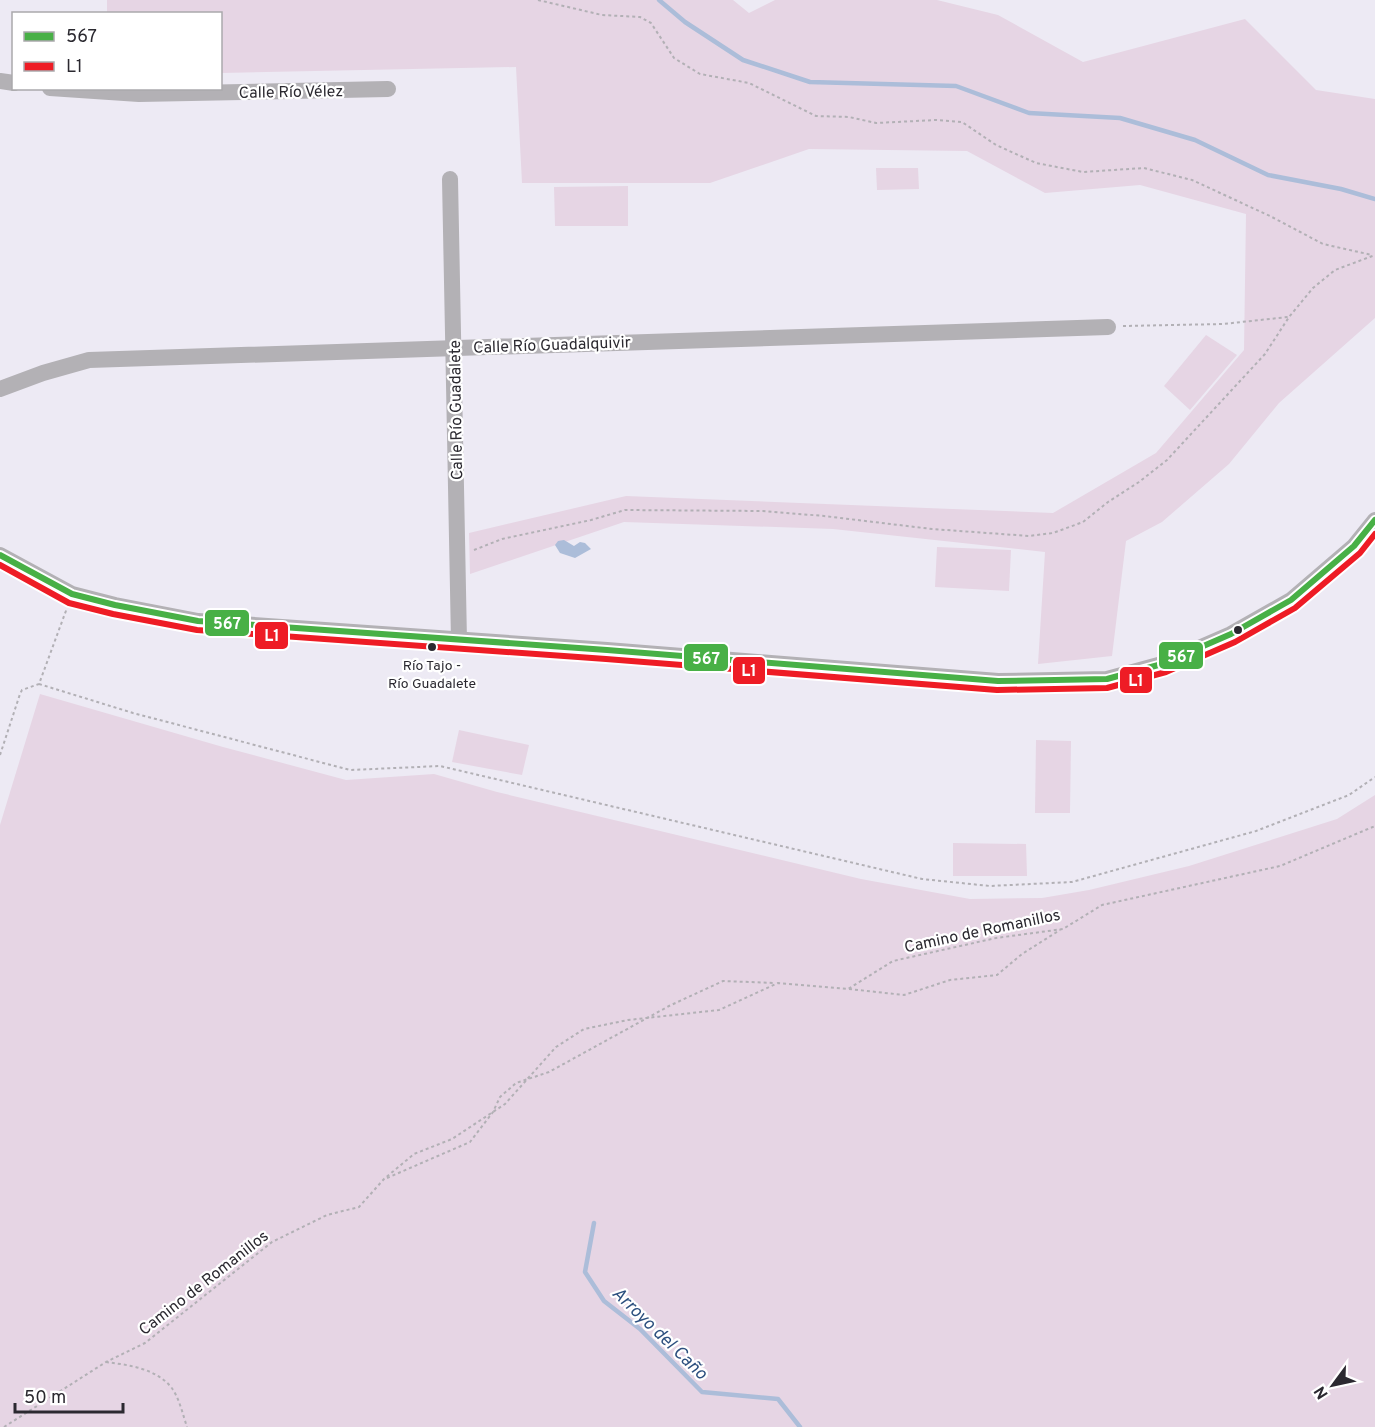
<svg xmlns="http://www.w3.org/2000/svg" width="1375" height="1427" font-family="Overpass,sans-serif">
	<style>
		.green { fill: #e6d5e4 }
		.water { fill: #acbdd9 }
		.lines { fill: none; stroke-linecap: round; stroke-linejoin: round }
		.stream { stroke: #acbdd9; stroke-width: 4.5 }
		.path { stroke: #b2b0b5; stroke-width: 2; stroke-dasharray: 3 3; stroke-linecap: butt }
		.minor { stroke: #b3b1b5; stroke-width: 16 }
		.bus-1-casing { stroke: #fff; stroke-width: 10 }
		.bus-2-casing { stroke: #fff; stroke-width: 10 }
		.bus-1 { stroke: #48b046; stroke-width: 6 }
		.bus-2 { stroke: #ee1c25; stroke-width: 6 }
		.bus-dot { fill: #2b2930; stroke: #fff; stroke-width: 2 }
		.labels { text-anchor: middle; stroke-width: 4.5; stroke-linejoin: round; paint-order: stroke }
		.bus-label { font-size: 14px; fill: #2b2930; stroke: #fff }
		.street-label { font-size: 16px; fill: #2b2930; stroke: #fff }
		.water-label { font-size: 18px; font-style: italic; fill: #2d507f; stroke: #fff }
		.line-badge { stroke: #fff; stroke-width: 2 }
		.badge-label { font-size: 16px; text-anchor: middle; font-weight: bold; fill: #fff }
	</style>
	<rect width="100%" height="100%" fill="#edeaf4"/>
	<g class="green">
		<polygon points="107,0 733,0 749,13 775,0 937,0 998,15 1083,62 1245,19 1316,90 1375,99 1375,318 1279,403 1229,464 1162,522 1126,541 1112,656 1038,664 1045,552 833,529 624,522 470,574 469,533 626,496 1053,513 1156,453 1244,350 1246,214 1140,185 1045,193 967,151 809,149 710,183 522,183 516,67 221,73 220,14 107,13"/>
		<polygon points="876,168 918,168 919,189 877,190"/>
		<polygon points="628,186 628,226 555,226 554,187"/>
		<polygon points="1206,335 1237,355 1190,410 1164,386"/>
		<polygon points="937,547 1011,550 1009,591 935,587"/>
		<polygon points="40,694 223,747 346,780 434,774 497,792 861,879 970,899 1042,898 1089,890 1189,866 1337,819 1375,795 1375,1427 0,1427 0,825"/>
		<polygon points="459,730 529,745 522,775 452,762"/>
		<polygon points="1036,740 1071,741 1070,813 1035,813"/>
		<polygon points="953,843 1026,844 1027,876 953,876"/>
	</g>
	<polygon class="water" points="564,540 574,546 580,542 585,543 591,549 575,558 560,553 555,545 558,541"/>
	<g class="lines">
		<g class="stream">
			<polyline points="659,0 685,22 743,60 810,82 956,86 1029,113 1120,118 1195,140 1268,175 1341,189 1375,199"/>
			<polyline points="594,1223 585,1272 604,1301 640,1329 702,1392 778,1399 800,1427"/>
		</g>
		<g class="path">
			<polyline points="538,0 602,15 640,17 651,23 674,58 700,74 749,83 816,116 849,117 876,123 936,120 962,122 996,145 1036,163 1083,172 1144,168 1192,180 1270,216 1323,244 1372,255"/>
			<polyline points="1123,326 1223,324 1288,317"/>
			<polyline points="474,550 502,539 591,520 625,510 763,511 824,516 932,529 1029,536 1053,533 1083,522 1108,502 1139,482 1167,460 1265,354 1289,317 1313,288 1335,270 1375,255"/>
			<polyline points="39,684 133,713 350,770 440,766 922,879 990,886 1072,882 1256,831 1349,795 1375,777"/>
			<polyline points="0,755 20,694 22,690 39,684 67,608"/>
			<polyline points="849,989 904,995 950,980 997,975 1022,954 1060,930"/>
			<polyline points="387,1178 470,1142 493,1112 500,1097 516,1083 549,1072 669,1006 723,981 775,983"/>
			<path d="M106 1362C128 1365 155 1368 171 1387 179 1397 183 1415 187 1427"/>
			<polyline points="4,1427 106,1362 145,1343 272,1242 327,1215 359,1207 384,1179 414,1154 452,1139 505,1104 556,1047 584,1029 628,1020 719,1010 778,983 848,989 893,961 996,938 1063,929 1102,905 1280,866 1375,826"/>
		</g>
		<g class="minor">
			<polyline points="0,81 14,83"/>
			<polyline points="50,88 139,94 388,89"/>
			<polyline points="450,179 459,641"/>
			<polyline points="0,389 43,373 89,360 1108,327"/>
			<polyline points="0,555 72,594 115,605 198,621 607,650 998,681 1107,679 1162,664 1231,634 1291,600 1354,546 1375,520"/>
		</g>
		<defs>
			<polyline id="bus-1" points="0,555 72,594 115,605 198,621 607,650 998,681 1107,679 1162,664 1231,634 1291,600 1354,546 1375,520"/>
			<polyline id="bus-2" points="0,565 69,603 113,614 197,630 606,659 997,690 1107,688 1166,672 1235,642 1295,608 1360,553 1375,534"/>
		</defs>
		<use href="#bus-1" class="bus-1-casing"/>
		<use href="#bus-2" class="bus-2-casing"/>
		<use href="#bus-1" class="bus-1"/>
		<use href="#bus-2" class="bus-2"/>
	</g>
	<g class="bus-dot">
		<circle cx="1238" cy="630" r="5"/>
		<circle cx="432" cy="647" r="5"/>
	</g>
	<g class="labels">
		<g class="bus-label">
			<text x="432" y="670">Río Tajo -<tspan x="432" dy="18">Río Guadalete</tspan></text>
		</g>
		<g class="street-label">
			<text transform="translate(291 91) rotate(-1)" y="6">Calle Río Vélez</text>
			<text transform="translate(552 344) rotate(-2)" y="6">Calle Río Guadalquivir</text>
			<text transform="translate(455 410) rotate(-91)" y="6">Calle Río Guadalete</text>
			<text transform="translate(982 930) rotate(-12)" y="6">Camino de Romanillos</text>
			<text transform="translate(203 1282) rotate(-38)" y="6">Camino de Romanillos</text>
		</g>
		<g class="water-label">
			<text transform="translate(660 1333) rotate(44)" y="6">Arroyo del Caño</text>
		</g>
	</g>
	<g class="line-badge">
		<rect x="204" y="609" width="46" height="28" rx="6" fill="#48b046"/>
		<rect x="254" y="621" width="35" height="29" rx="6" fill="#ee1c25"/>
		<rect x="1158" y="641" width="46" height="29" rx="6" fill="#48b046"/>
		<rect x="683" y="643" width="46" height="29" rx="6" fill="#48b046"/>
		<rect x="732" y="656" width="34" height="29" rx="6" fill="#ee1c25"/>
		<rect x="1119" y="666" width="34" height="28" rx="6" fill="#ee1c25"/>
	</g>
	<g class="badge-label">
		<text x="227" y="629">567</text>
		<text x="272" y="641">L1</text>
		<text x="1181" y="662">567</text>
		<text x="706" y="664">567</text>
		<text x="749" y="676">L1</text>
		<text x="1136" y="686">L1</text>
	</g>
	<rect x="12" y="12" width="210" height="78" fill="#ffffff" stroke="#aaa9ac" stroke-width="1.5"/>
	<rect x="24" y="32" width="30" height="9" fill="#48b046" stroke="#aaa9ac" stroke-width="1.5"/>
	<text x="66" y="42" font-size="18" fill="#2b2930">567</text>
	<rect x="24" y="62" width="30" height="9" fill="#ee1c25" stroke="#aaa9ac" stroke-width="1.5"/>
	<text x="66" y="72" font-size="18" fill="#2b2930">L1</text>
	<g transform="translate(1333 1385) rotate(237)" stroke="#ffffff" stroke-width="4.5" paint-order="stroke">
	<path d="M0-4.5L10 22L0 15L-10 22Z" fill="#2b2930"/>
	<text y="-9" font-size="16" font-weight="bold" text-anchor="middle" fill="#2b2930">N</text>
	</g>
	<path d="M15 1403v9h108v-9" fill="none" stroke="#2b2930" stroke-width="3"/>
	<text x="24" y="1403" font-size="18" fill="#2b2930" stroke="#ffffff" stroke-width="4.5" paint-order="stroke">50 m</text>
</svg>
